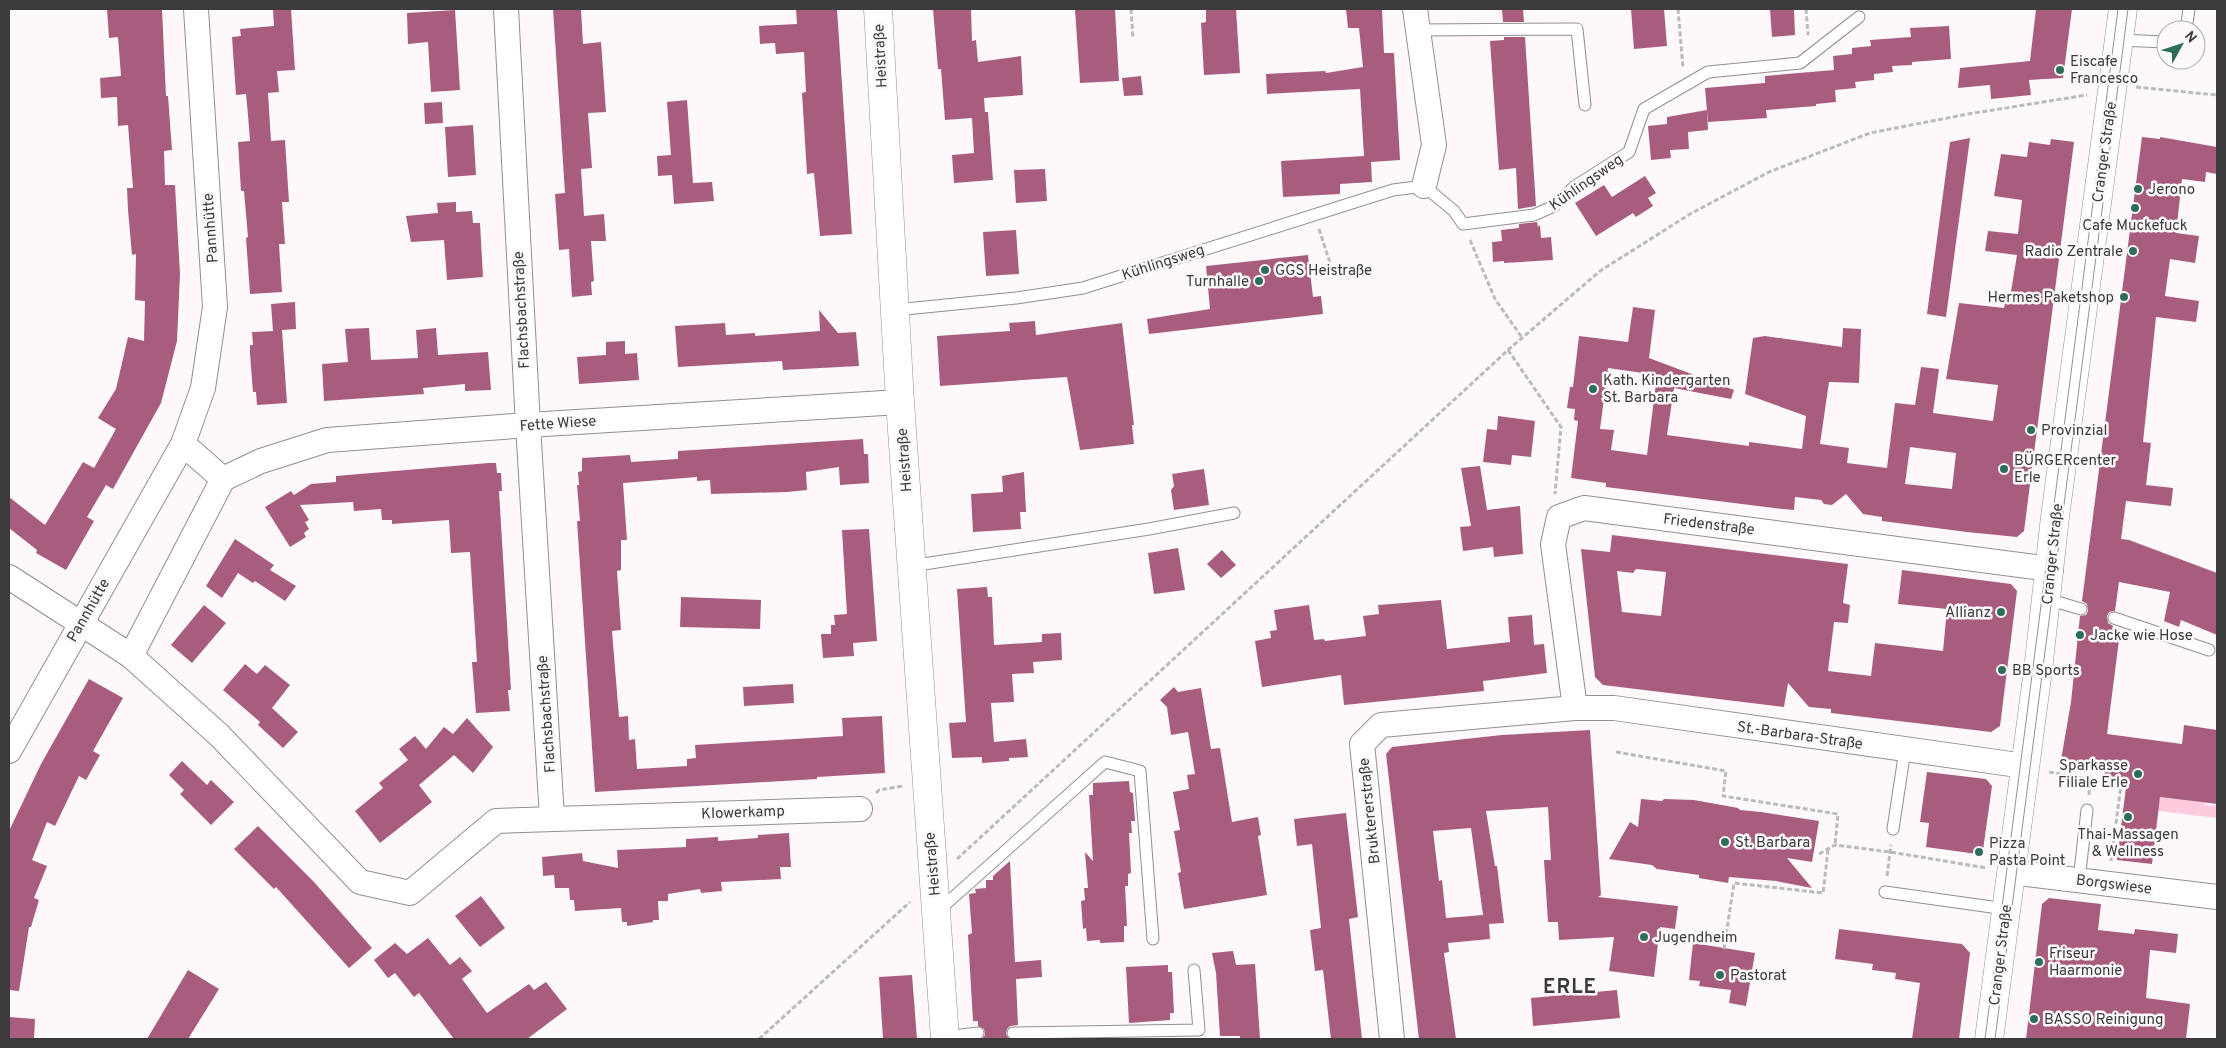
<svg xmlns="http://www.w3.org/2000/svg" width="2226" height="1048" font-family="Overpass,sans-serif">
	<style>
		.green { fill: #fdcade }
		.building { fill: #a85d7e; fill-rule: evenodd }
		.lines { fill: none; stroke-linecap: round; stroke-linejoin: round }
		.lane-casing { stroke: #938f91; stroke-width: 13 }
		.street-casing { stroke: #938f91; stroke-width: 26 }
		.secondary-casing { stroke: #938f91; stroke-width: 29 }
		.path { stroke: #bdbabb; stroke-width: 3; stroke-dasharray: 5 2.5; stroke-linecap: butt }
		.lane { stroke: #fff; stroke-width: 11 }
		.street { stroke: #fff; stroke-width: 24 }
		.secondary { stroke: #fff; stroke-width: 28 }
		.tram { stroke: #939091; stroke-width: 1 }
		.poi-dot { fill: #2c6d5b; stroke: #fdf9fa; stroke-width: 2 }
		.labels { text-anchor: middle; stroke-width: 5; stroke-linejoin: round; paint-order: stroke }
		.street-label { font-size: 15px; fill: #3c3a3b; stroke: #fdf9fa }
		.poi-label { font-size: 15px; fill: #3c3a3b; stroke: #fdf9fa; text-anchor: start }
		.district-label { font-size: 20px; font-weight: bold; letter-spacing: 1px; fill: #3c3a3b; stroke: #fdf9fa }
	</style>
	<rect width="100%" height="100%" fill="#fdf9fa"/>
	<polygon class="green" points="2160,797 2205,803 2205,805 2217,806 2217,818 2158,811"/>
	<g class="building">
		<polygon points="107,9 162,9 166,96 168,96 172,150 164,151 165,185 175,185 180,274 177,341 161,403 113,489 106,485 87,517 94,521 66,570 36,553 37,550 9,528 9,497 45,525 83,462 94,468 116,429 98,418 116,389 128,337 144,341 145,301 135,300 136,254 132,255 128,210 127,188 133,188 128,125 118,126 117,97 101,98 100,78 121,76 118,37 109,38"/>
		<polygon points="273,9 291,9 295,70 277,71 279,92 268,93 271,141 285,140 289,202 282,202 285,244 279,244 282,292 250,294 246,238 248,237 244,191 241,191 238,142 250,141 248,115 246,94 236,95 232,37 241,36 240,29 274,26"/>
		<polygon points="553,9 581,9 583,44 601,42 606,112 588,113 592,168 581,169 584,216 604,214 606,241 591,241 594,281 591,282 592,295 572,297 569,249 559,250 555,194 565,193"/>
		<polygon points="796,9 837,9 852,234 820,236 814,173 807,174 802,93 806,92 804,52 776,54 775,43 760,44 759,26 797,24"/>
		<polygon points="933,9 971,9 972,41 976,40 978,62 1021,56 1023,95 984,98 985,112 988,112 993,180 954,183 952,155 974,153 972,118 945,120 941,69 938,69"/>
		<polygon points="1075,9 1115,9 1119,81 1080,83"/>
		<polygon points="1206,9 1236,9 1240,73 1204,75 1201,23 1206,22"/>
		<polygon points="1346,9 1382,9 1384,53 1394,53 1400,160 1371,162 1372,182 1340,184 1340,194 1283,197 1281,161 1364,156 1360,89 1267,94 1266,74 1325,71 1326,73 1363,67 1359,28 1348,28"/>
		<polygon points="1502,9 1523,9 1524,22 1503,22"/>
		<polygon points="1631,9 1664,9 1667,46 1634,49"/>
		<polygon points="1770,9 1794,9 1795,35 1772,37"/>
		<polygon points="2036,9 2072,9 2063,78 2029,80 2031,95 1991,99 1990,85 1958,88 1960,68 2030,61"/>
		<polygon points="455,10 460,90 431,92 428,42 408,44 407,13"/>
		<polygon points="1949,26 1951,59 1912,62 1912,65 1892,66 1893,72 1874,74 1874,80 1855,82 1856,88 1835,90 1836,102 1816,104 1816,106 1766,110 1767,118 1708,122 1705,88 1765,83 1765,76 1834,70 1833,56 1852,54 1852,48 1871,46 1870,40 1911,37 1910,28"/>
		<polygon points="1504,37 1525,37 1536,206 1518,209 1516,168 1499,170 1490,41 1504,40"/>
		<polygon points="1141,76 1143,95 1124,96 1122,78"/>
		<polygon points="687,100 693,183 712,182 714,201 674,204 672,175 658,176 657,156 671,155 667,102"/>
		<polygon points="442,102 443,123 425,124 424,103"/>
		<polygon points="1707,110 1708,130 1688,132 1689,149 1670,150 1671,158 1651,160 1648,126 1667,124 1667,117"/>
		<polygon points="473,125 476,175 448,177 445,127"/>
		<polygon points="2142,137 2160,139 2160,137 2217,147 2217,174 2206,172 2205,182 2182,179 2176,233 2199,236 2195,263 2170,259 2165,296 2199,301 2196,322 2156,317 2143,442 2151,443 2146,485 2173,488 2171,506 2126,501 2121,539 2129,540 2217,573 2217,635 2181,620 2179,627 2164,621 2170,592 2119,582 2115,611 2109,612 2107,616 2108,623 2113,626 2112,629 2120,632 2107,734 2182,744 2184,725 2217,730 2217,804 2160,797 2152,864 2117,860 2127,779 2104,777 2105,766 2061,760 2071,702 2080,616 2086,615 2088,611 2087,604 2082,601"/>
		<polygon points="1970,138 1946,317 1927,314 1950,142"/>
		<path d="M2051 139 2074 142 2024 531 2017 537 1967 532 1882 521V517L1863 514 1846 494 1832 505 1824 504 1821 500 1795 497 1794 510 1783 509 1606 487V483L1571 478 1578 421 1574 420 1575 409 1567 408 1570 387H1573L1579 336 1628 342 1633 307 1655 310 1649 358 1734 390 1731 399 1674 388 1667 435 1749 446V442L1802 449 1806 416 1745 394 1753 338 1765 336 1842 347 1843 328 1861 329 1859 383 1829 382 1820 444 1849 448 1847 463 1887 468 1895 403 1915 405 1921 367 1939 369 1933 413 1993 421 1998 385 1946 379 1959 303 2004 308 2005 303 2009 304 2017 255 1985 251 1988 231 2018 234 2022 200 1994 196 2001 154 2027 157 2029 142 2050 145ZM1608 368 1657 375 1647 455 1611 450 1614 430 1600 429ZM1910 447 1956 453 1952 489 1905 484Z"/>
		<polygon points="1045,169 1047,201 1016,203 1014,170"/>
		<polygon points="1645,176 1656,193 1648,198 1653,206 1636,217 1633,213 1596,236 1575,203 1604,185 1612,197"/>
		<polygon points="456,202 456,212 472,211 473,223 480,223 483,277 447,280 444,240 411,242 406,216 438,213 437,203"/>
		<polygon points="1537,222 1538,227 1540,225 1541,238 1551,237 1553,260 1504,263 1504,261 1493,262 1492,242 1502,241 1501,230 1519,228 1519,224"/>
		<polygon points="1016,230 1019,274 986,276 983,232"/>
		<polygon points="1308,255 1313,297 1321,296 1323,314 1149,334 1147,319 1210,309 1206,266"/>
		<polygon points="295,302 296,329 282,330 287,403 257,405 256,392 253,392 250,354 250,345 253,345 252,332 273,331 271,304"/>
		<polygon points="819,310 838,333 856,332 859,366 783,370 782,361 678,367 675,326 725,323 726,335 755,333 755,336 820,331"/>
		<polygon points="1035,321 1036,335 1122,323 1134,425 1132,425 1134,444 1080,450 1067,377 940,386 937,336 1010,331 1009,323"/>
		<polygon points="369,328 371,360 418,358 416,330 436,328 438,355 488,352 491,390 465,391 465,384 423,388 424,394 324,401 322,364 348,362 345,329"/>
		<polygon points="625,341 625,354 637,353 639,380 579,384 577,357 606,355 606,342"/>
		<polygon points="1498,416 1535,421 1531,457 1512,455 1511,465 1483,462 1487,429 1497,430"/>
		<polygon points="863,439 864,454 868,454 869,483 840,485 839,467 806,472 807,490 787,492 711,494 710,480 697,481 697,477 623,483 627,540 621,540 621,570 617,571 621,630 612,631 619,717 628,716 629,740 635,739 637,769 687,766 687,759 696,758 695,745 843,736 842,718 882,716 885,773 817,777 817,779 800,780 595,792 577,521 580,521 577,485 579,485 578,472 582,471 582,458 630,455 631,462 678,459 678,451"/>
		<polygon points="489,463 496,463 497,473 501,473 502,491 499,491 511,690 508,690 510,711 476,713 472,662 477,662 470,552 451,553 449,520 392,524 392,520 382,520 381,509 354,511 353,502 300,505 309,520 305,522 309,529 304,533 306,537 290,547 265,507 291,491 294,495 311,484 336,482 336,476"/>
		<polygon points="1480,466 1487,510 1520,506 1523,554 1494,557 1493,547 1463,551 1460,527 1471,526 1461,468"/>
		<polygon points="1204,469 1209,505 1174,510 1171,490 1174,486 1172,474"/>
		<polygon points="1024,472 1026,512 1020,512 1021,529 973,532 971,494 1003,492 1002,476"/>
		<polygon points="869,529 877,641 853,643 854,656 823,658 821,634 831,634 831,625 835,625 834,615 847,614 842,530"/>
		<path d="M1612 535 1848 564 1843 603 1850 605 1848 623 1834 622 1828 671 1871 676 1875 643 1943 651 1947 609 1898 604 1902 570 2011 584 2017 591 2000 726 1991 732 1831 713V709L1809 707 1788 683 1784 707 1603 685 1595 677 1581 549 1610 552ZM1636 569 1666 572 1661 616 1622 612 1617 571 1633 573Z"/>
		<polygon points="235,539 274,565 270,570 296,586 285,601 255,581 253,583 238,573 222,598 206,586"/>
		<polygon points="1178,548 1185,590 1154,594 1148,553"/>
		<polygon points="1222,550 1236,565 1221,578 1207,564"/>
		<polygon points="987,587 988,597 992,597 994,645 1042,642 1042,634 1061,633 1062,660 1033,662 1034,673 1012,674 1014,702 991,703 994,742 1026,739 1028,757 1009,758 1009,761 982,763 982,757 952,758 949,723 966,722 957,589"/>
		<polygon points="681,597 761,600 760,629 680,627"/>
		<polygon points="1441,600 1447,649 1510,642 1508,617 1532,615 1534,645 1544,644 1547,673 1483,681 1484,691 1344,705 1341,675 1262,687 1255,641 1271,638 1270,631 1277,630 1274,610 1309,605 1314,640 1324,639 1325,641 1366,636 1363,616 1379,614 1378,605"/>
		<polygon points="204,605 226,623 192,663 171,645"/>
		<polygon points="245,664 257,674 265,665 290,685 272,708 298,732 283,748 258,725 260,722 223,690"/>
		<polygon points="89,679 123,698 93,751 100,755 86,780 79,776 55,826 47,822 32,860 47,866 34,898 39,900 31,927 29,927 19,991 9,990 9,831 41,764"/>
		<polygon points="793,684 794,703 744,706 743,687"/>
		<polygon points="1174,687 1178,692 1201,688 1211,749 1220,748 1232,822 1258,817 1261,835 1258,836 1267,895 1184,909 1178,873 1181,872 1174,831 1180,830 1173,792 1189,789 1187,775 1195,774 1188,732 1171,735 1167,707 1160,700"/>
		<polygon points="467,718 493,747 473,773 454,755 432,774 419,785 432,802 380,843 355,811 383,788 379,783 408,760 399,749 415,736 426,749 444,727 453,734"/>
		<path d="M1590 730 1601 895 1598 897 1678 906 1675 929 1660 927 1654 977 1609 971 1614 937 1559 940 1558 922H1548L1544 860H1551L1548 807 1486 811 1495 866H1497L1504 923 1489 924 1490 939 1448 943 1449 952 1444 953 1456 1039H1419L1386 754 1392 747 1502 735ZM1471 828 1483 915 1446 918 1442 880 1439 881 1433 831Z"/>
		<polygon points="182,761 207,785 211,780 234,802 211,825 180,794 184,790 169,775"/>
		<polygon points="1927,772 1986,779 1992,786 1983,850 1977,854 1926,847 1929,823 1920,822"/>
		<polygon points="1129,781 1130,792 1133,793 1135,821 1131,821 1132,833 1129,833 1131,873 1128,874 1128,886 1125,886 1127,926 1124,926 1124,942 1100,943 1100,940 1087,941 1086,928 1083,929 1081,901 1085,900 1084,888 1088,888 1085,852 1093,861 1089,795 1093,795 1093,783"/>
		<polygon points="1641,799 1662,801 1664,799 1694,800 1738,808 1740,810 1761,812 1819,821 1812,862 1787,858 1812,888 1776,881 1729,877 1728,883 1699,878 1699,875 1657,869 1652,865 1609,859 1630,822 1638,827"/>
		<polygon points="1346,813 1358,917 1349,919 1362,1039 1331,1039 1323,970 1315,971 1310,930 1321,928 1312,844 1297,846 1294,819"/>
		<polygon points="258,826 314,882 372,948 349,968 276,887 274,889 234,849"/>
		<polygon points="789,833 791,867 780,867 781,879 721,882 722,891 701,893 700,889 668,894 668,901 658,901 659,920 653,920 653,922 627,926 627,922 622,922 621,908 575,911 574,900 570,900 569,888 555,888 554,875 543,876 542,857 582,853 583,861 618,868 617,850 686,847 686,839 718,837 718,841 758,838 758,835"/>
		<polygon points="1010,861 1015,962 1041,960 1042,977 1016,979 1018,1025 1010,1026 1007,1029 1006,1034 1009,1039 982,1039 985,1035 984,1029 978,1026 978,1021 973,1021 968,935 972,933 969,894 976,893 975,889 986,888 986,880 993,880 993,876"/>
		<polygon points="481,896 505,928 480,947 455,916"/>
		<polygon points="2049,898 2101,904 2098,930 2134,934 2135,929 2178,934 2176,953 2150,950 2146,998 2190,1004 2186,1039 2026,1039 2042,904"/>
		<polygon points="1839,929 1962,944 1970,953 1959,1039 1912,1039 1920,983 1895,979 1896,973 1872,970 1873,964 1835,959"/>
		<polygon points="428,938 450,965 460,957 472,971 462,979 487,1013 529,984 534,990 546,982 567,1009 527,1039 454,1039 419,993 414,997 395,973 388,978 374,960 395,943 407,954"/>
		<polygon points="1693,943 1755,953 1746,1006 1729,1003 1731,990 1699,986 1700,981 1689,980"/>
		<polygon points="1233,951 1236,965 1255,964 1260,1039 1240,1039 1240,1036 1220,1036 1216,973 1212,953"/>
		<polygon points="1168,965 1168,972 1172,972 1174,1013 1170,1013 1170,1020 1129,1023 1126,967"/>
		<polygon points="188,970 219,989 188,1039 147,1039"/>
		<polygon points="912,975 917,1039 883,1039 879,977"/>
		<polygon points="1617,990 1620,1018 1533,1026 1531,998"/>
		<polygon points="9,1017 35,1019 34,1039 9,1039"/>
	</g>
	<g class="lines">
		<defs>
			<g id="lane">
				<polyline points="1418,30 1577,29 1585,105"/>
				<polyline points="2186,30 2189,9"/>
				<polyline points="2119,40 2166,42"/>
				<polyline points="895,310 1016,298 1083,288 1393,190 1424,186 1454,211 1463,224 1534,215 1554,206 1574,187 1629,152 1644,109 1708,72 1800,63 1859,17"/>
				<polyline points="911,566 1149,529 1234,513"/>
				<polyline points="2047,599 2081,609"/>
				<polyline points="2114,618 2209,650"/>
				<polyline points="1893,829 1905,750"/>
				<polyline points="2079,880 2087,810"/>
				<polyline points="1885,892 2006,909"/>
				<polyline points="938,911 1105,762 1140,771 1153,939"/>
				<polyline points="1013,1033 1199,1030 1194,970"/>
				<polyline points="945,1037 978,1033"/>
			</g>
			<g id="street">
				<polyline points="506,9 528,425 552,818"/>
				<polyline points="1415,9 1434,145 1424,186"/>
				<polyline points="223,479 261,461 327,440 528,425 900,402"/>
				<polyline points="9,577 131,656 219,735 360,882 410,893 496,821 860,809"/>
				<polyline points="131,656 223,479 183,444"/>
				<polyline points="1575,708 1553,544 1559,517 1584,508 2051,569"/>
				<polyline points="9,751 183,444 203,388 215,307 196,9"/>
				<polyline points="2010,872 2217,897"/>
				<polyline points="1392,1039 1362,744 1381,725 1575,708 1614,708 2025,766"/>
			</g>
			<g id="secondary">
				<polyline points="878,9 900,402 945,1039"/>
				<polyline points="1989,1039 2038,670 2055,517 2123,9"/>
			</g>
		</defs>
		<use href="#lane" class="lane-casing"/>
		<use href="#street" class="street-casing"/>
		<use href="#secondary" class="secondary-casing"/>
		<g class="path">
			<polyline points="1131,9 1133,38"/>
			<polyline points="1678,9 1683,68"/>
			<polyline points="1806,9 1808,35"/>
			<polyline points="2136,87 2217,95"/>
			<polyline points="1319,229 1330,263"/>
			<polyline points="1470,240 1495,299 1523,339"/>
			<polyline points="1508,350 1561,427 1555,494"/>
			<polyline points="1616,752 1726,771 1723,796 1838,814 1835,845"/>
			<polyline points="2049,772 2127,786"/>
			<polyline points="876,793 879,790 903,786"/>
			<polyline points="2089,795 2090,780"/>
			<polyline points="1819,854 1835,845 1890,852 1987,868"/>
			<polyline points="957,859 1508,350 1600,271 1690,214 1769,172 1870,133 1968,114 2087,95"/>
			<polyline points="2111,861 2121,785"/>
			<polyline points="1887,876 1891,845"/>
			<polyline points="1724,949 1734,883 1823,893 1828,850"/>
			<polyline points="759,1039 910,902"/>
		</g>
		<use href="#lane" class="lane"/>
		<use href="#street" class="street"/>
		<use href="#secondary" class="secondary"/>
		<g class="tram">
			<polyline points="1985,1039 2118,9"/>
			<polyline points="1995,1039 2128,9"/>
		</g>
	</g>
	<g class="poi-dot">
		<circle cx="2060" cy="70" r="5"/>
		<circle cx="2138" cy="189" r="5"/>
		<circle cx="2135" cy="208" r="5"/>
		<circle cx="2133" cy="251" r="5"/>
		<circle cx="1265" cy="270" r="5"/>
		<circle cx="1259" cy="281" r="5"/>
		<circle cx="2124" cy="297" r="5"/>
		<circle cx="1593" cy="389" r="5"/>
		<circle cx="2031" cy="430" r="5"/>
		<circle cx="2004" cy="469" r="5"/>
		<circle cx="2001" cy="612" r="5"/>
		<circle cx="2080" cy="635" r="5"/>
		<circle cx="2002" cy="670" r="5"/>
		<circle cx="2138" cy="774" r="5"/>
		<circle cx="2128" cy="817" r="5"/>
		<circle cx="1725" cy="842" r="5"/>
		<circle cx="1979" cy="852" r="5"/>
		<circle cx="1644" cy="937" r="5"/>
		<circle cx="2039" cy="962" r="5"/>
		<circle cx="1720" cy="975" r="5"/>
		<circle cx="2034" cy="1019" r="5"/>
	</g>
	<g class="labels">
		<g class="street-label">
			<text transform="translate(880 56) rotate(-93)" y="5">Heistraße</text>
			<text transform="translate(2104 152) rotate(-82)" y="5">Cranger Straße</text>
			<text transform="translate(1586 182) rotate(-35)" y="5">Kühlingsweg</text>
			<text transform="translate(210 228) rotate(-94)" y="5">Pannhütte</text>
			<text transform="translate(1163 262) rotate(-18)" y="5">Kühlingsweg</text>
			<text transform="translate(521 310) rotate(-93)" y="5">Flachsbachstraße</text>
			<text transform="translate(558 423) rotate(-4)" y="5">Fette Wiese</text>
			<text transform="translate(904 460) rotate(-94)" y="5">Heistraße</text>
			<text transform="translate(1709 524) rotate(7)" y="5">Friedenstraße</text>
			<text transform="translate(2052 554) rotate(-84)" y="5">Cranger Straße</text>
			<text transform="translate(88 610) rotate(-60)" y="5">Pannhütte</text>
			<text transform="translate(546 714) rotate(-94)" y="5">Flachsbachstraße</text>
			<text transform="translate(1800 735) rotate(8)" y="5">St.-Barbara-Straße</text>
			<text transform="translate(1369 811) rotate(-96)" y="5">Bruktererstraße</text>
			<text transform="translate(743 812) rotate(-2)" y="5">Klowerkamp</text>
			<text transform="translate(932 864) rotate(-95)" y="5">Heistraße</text>
			<text transform="translate(2114 884) rotate(7)" y="5">Borgswiese</text>
			<text transform="translate(2000 955) rotate(-83)" y="5">Cranger Straße</text>
		</g>
		<g class="poi-label">
			<text x="2070" y="66">Eiscafe<tspan x="2070" dy="17">Francesco</tspan></text>
			<text x="2148" y="194">Jerono</text>
			<text x="2135" y="230" text-anchor="middle">Cafe Muckefuck</text>
			<text x="2123" y="256" text-anchor="end">Radio Zentrale</text>
			<text x="1275" y="275">GGS Heistraße</text>
			<text x="1249" y="286" text-anchor="end">Turnhalle</text>
			<text x="2114" y="302" text-anchor="end">Hermes Paketshop</text>
			<text x="1603" y="385">Kath. Kindergarten<tspan x="1603" dy="17">St. Barbara</tspan></text>
			<text x="2041" y="435">Provinzial</text>
			<text x="2014" y="465">BÜRGERcenter<tspan x="2014" dy="17">Erle</tspan></text>
			<text x="1991" y="617" text-anchor="end">Allianz</text>
			<text x="2090" y="640">Jacke wie Hose</text>
			<text x="2012" y="675">BB Sports</text>
			<text x="2128" y="770" text-anchor="end">Sparkasse<tspan x="2128" dy="17">Filiale Erle</tspan></text>
			<text x="2128" y="839" text-anchor="middle">Thai-Massagen<tspan x="2128" dy="17">&amp; Wellness</tspan></text>
			<text x="1735" y="847">St. Barbara</text>
			<text x="1989" y="848">Pizza<tspan x="1989" dy="17">Pasta Point</tspan></text>
			<text x="1654" y="942">Jugendheim</text>
			<text x="2049" y="958">Friseur<tspan x="2049" dy="17">Haarmonie</tspan></text>
			<text x="1730" y="980">Pastorat</text>
			<text x="2044" y="1024">BASSO Reinigung</text>
		</g>
		<g class="district-label">
			<text x="1570" y="993">ERLE</text>
		</g>
	</g>
	<rect width="2226" height="1048" fill="none" stroke="#3c3a3b" stroke-width="20"/>
	<g transform="translate(2181 45) rotate(50)"><circle r="24" fill="#fdf9fa" stroke="#b0adae"/>
	<path d="M0-4L9 19L0 12L-9 19Z" fill="#2c6d5b"/>
	<text y="-8" font-size="14" font-weight="bold" text-anchor="middle" fill="#3c3a3b">N</text>
	</g>
</svg>
